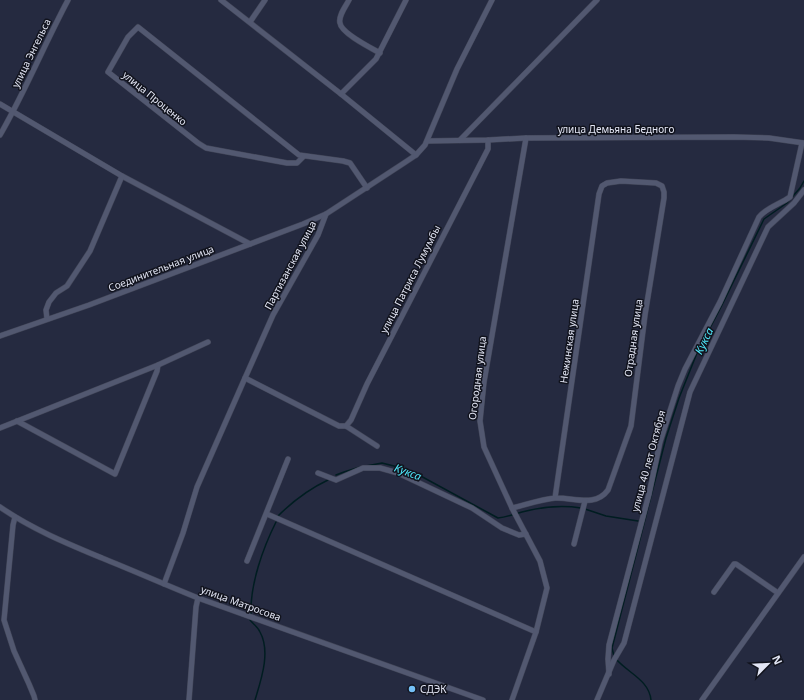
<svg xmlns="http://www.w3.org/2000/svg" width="804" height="700" font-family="'Noto Sans',sans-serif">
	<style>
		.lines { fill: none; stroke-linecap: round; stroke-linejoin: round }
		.stream { stroke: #001d21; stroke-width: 1.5 }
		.minor-casing { stroke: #414557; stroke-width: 6 }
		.minor { stroke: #525870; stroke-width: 5 }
		.poi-dot { fill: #74c0f6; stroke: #11131d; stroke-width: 1.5 }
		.labels { text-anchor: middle; stroke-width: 3; stroke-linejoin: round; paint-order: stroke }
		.street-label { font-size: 10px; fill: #e2e5f4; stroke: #11131d }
		.poi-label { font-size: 10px; fill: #e2e5f4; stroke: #11131d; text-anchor: start }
		.water-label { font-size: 11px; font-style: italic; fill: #50ebfe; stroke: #11131d }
	</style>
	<rect width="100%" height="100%" fill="#252a40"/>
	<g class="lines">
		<g class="stream">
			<path d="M366 466 382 463 402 468 417 474 498 518C507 517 514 514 522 512 541 507 562 505 581 508"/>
			<polyline points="336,475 344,472 360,467"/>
			<polyline points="585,509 606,516 638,521"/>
			<path d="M278 516C293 501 309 489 328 480"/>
			<path d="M251 614C250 584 263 548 276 522"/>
			<path d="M250 620C253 624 258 627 260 632 271 652 261 680 255 700"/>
			<polyline points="614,656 612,648 666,438 679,398 697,353 722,305 764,219 787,203 800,188 804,181"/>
			<path d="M616 659C628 673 649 680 651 700"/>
		</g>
		<defs>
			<g id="minor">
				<polyline points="221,0 341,94 416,155"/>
				<path d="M349 0C346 6 338 16 340 23 341 33 371 48 380 53"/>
				<polyline points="250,22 265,0"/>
				<polyline points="341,94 376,59 406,0"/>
				<polyline points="0,104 122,176 250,244"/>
				<path d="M0 135C25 92 44 45 68 0"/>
				<polyline points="460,140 597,0"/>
				<polyline points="427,141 488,140 526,138 734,137 769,138 804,143"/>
				<polyline points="303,157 297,163 287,163 206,148 198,143 108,72 128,37 138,27 299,155 343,161 350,163 367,188"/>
				<polyline points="47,319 46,310 49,302 56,293 67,286 90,251 122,176"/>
				<polyline points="0,336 89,305 303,224 326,214 404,163 416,155 425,145 457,69 492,0"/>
				<polyline points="245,378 339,426 346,426 377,446"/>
				<polyline points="17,421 115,474 157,371 158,365"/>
				<polyline points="346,426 351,420 367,384 488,149 488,140"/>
				<polyline points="0,428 158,365 208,342"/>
				<polyline points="318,473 336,480 363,468 380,468 398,473 472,508 502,528 519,535 526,534"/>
				<path d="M0 507C32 529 66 543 102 558 134 571 166 585 198 598L483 700"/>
				<path d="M512 508C525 505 542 499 555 498 573 497 595 508 608 490L631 426 645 315 664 198V192L662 186 656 183 621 181 607 183 602 186 599 194 555 498"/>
				<polyline points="267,514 536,632"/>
				<polyline points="15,517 13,525 4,620 14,651 29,684 34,696 35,700"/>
				<polyline points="574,544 585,501"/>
				<polyline points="247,561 288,459"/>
				<polyline points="164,584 183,533 197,487 245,378 273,315 318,235 326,214"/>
				<polyline points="714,592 734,564 736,564 778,593"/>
				<path d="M609 674 608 659 609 645 649 494 660 442 678 386 685 369 720 302 759 217C766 208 780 204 790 197L802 143"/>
				<polyline points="189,700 196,607 198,598"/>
				<polyline points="512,700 536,632 547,588 540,561 512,508 484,447 480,421 484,382 526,138"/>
				<polyline points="597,700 614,660 624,643 690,392 768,227 794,203 804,190"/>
				<polyline points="702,700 804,557"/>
			</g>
		</defs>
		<use href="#minor" class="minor-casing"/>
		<use href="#minor" class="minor"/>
	</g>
	<circle class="poi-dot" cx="412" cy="689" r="4"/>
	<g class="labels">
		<g class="street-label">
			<text transform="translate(31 53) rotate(-64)" y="4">улица Энгельса</text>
			<text transform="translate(155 98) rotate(39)" y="4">улица Проценко</text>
			<text x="616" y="133">улица Демьяна Бедного</text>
			<text transform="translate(290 265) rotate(-62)" y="4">Партизанская улица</text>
			<text transform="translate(161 268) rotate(-21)" y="4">Соединительная улица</text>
			<text transform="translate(410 279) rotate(-63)" y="4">улица Патриса Лумумбы</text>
			<text transform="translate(633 338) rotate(-82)" y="4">Отрадная улица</text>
			<text transform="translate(569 341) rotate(-82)" y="4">Нежинская улица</text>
			<text transform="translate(477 378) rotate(-83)" y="4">Огородная улица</text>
			<text transform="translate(648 461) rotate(-75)" y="4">улица 40 лет Октября</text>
			<text transform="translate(241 603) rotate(20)" y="4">улица Матросова</text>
		</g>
		<g class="poi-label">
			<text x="420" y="693">СДЭК</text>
		</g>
		<g class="water-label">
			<text transform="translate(704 341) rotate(-64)" y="4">Кукса</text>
			<text transform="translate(408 472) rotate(20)" y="4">Кукса</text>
		</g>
	</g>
	<g transform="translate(768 664) rotate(66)" stroke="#11131d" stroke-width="3" paint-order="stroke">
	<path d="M0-3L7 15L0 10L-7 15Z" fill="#e2e5f4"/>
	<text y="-6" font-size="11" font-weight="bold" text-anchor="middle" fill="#e2e5f4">N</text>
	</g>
</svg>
